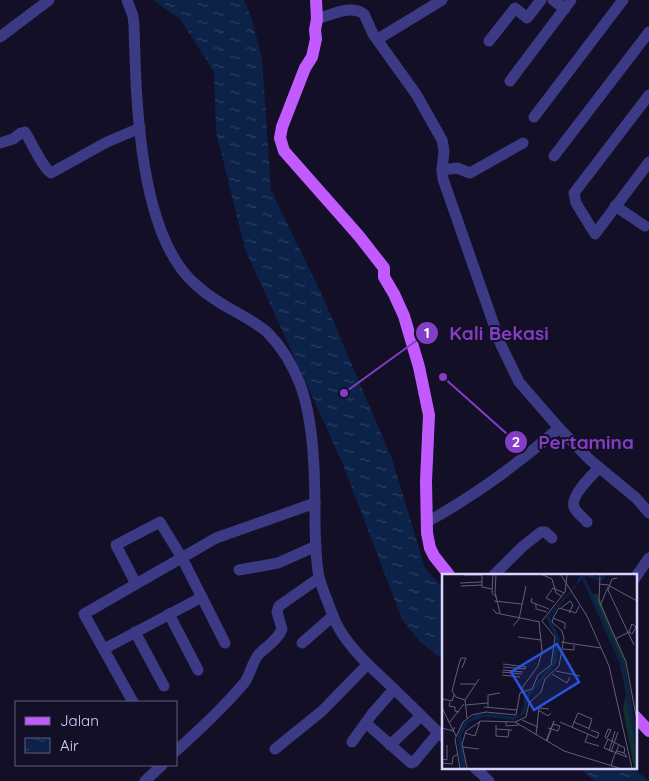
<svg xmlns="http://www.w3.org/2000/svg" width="649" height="781" font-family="Quicksand,sans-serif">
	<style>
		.water { fill: url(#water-ripples) }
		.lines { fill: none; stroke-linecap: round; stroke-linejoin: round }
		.street { stroke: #3d3a85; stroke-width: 11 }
		.primary { stroke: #c25bff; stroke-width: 12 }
		.inset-river { fill: none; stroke: #0c2248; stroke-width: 2.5 }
		.inset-road { fill: none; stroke: #625e7d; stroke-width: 1 }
		.view { fill: #2655da; fill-opacity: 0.15; stroke: #2655da; stroke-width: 2.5 }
		.inset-edge { fill: none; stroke: #d9d4ff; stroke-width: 2.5 }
		.leader { fill: none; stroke: #843dc5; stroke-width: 2 }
		.callout-dot { fill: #843dc5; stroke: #130f26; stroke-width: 2 }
		.mark-label { font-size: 15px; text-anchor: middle; font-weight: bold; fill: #fff }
		.callout-label { font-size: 19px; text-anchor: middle; font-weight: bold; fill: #843dc5; stroke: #130f26; stroke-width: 4; stroke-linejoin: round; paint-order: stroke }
	</style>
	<defs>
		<pattern id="water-ripples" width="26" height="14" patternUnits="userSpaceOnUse" patternTransform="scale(1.25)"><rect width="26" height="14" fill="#0c2248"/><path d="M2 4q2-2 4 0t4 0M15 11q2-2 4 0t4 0" fill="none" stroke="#2f4163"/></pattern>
	</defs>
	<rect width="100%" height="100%" fill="#130f26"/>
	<g class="water">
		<polygon points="153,0 244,0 251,17 262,58 271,190 323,297 392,459 425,568 443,588 443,660 419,641 402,619 342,462 245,249 216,132 214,72 180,19"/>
		<polygon points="578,767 632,767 649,781 595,781"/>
	</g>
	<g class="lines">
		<g class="street">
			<path d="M127 0 133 16 134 25C136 96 138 234 195 284 207 295 221 304 236 312 246 318 258 324 267 332 281 346 293 366 300 384 314 421 315 476 315 515 315 535 315 556 319 577 321 585 324 592 327 600 331 610 334 621 340 630 354 654 377 672 396 691 412 706 427 722 443 737"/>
			<polyline points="553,0 565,9"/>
			<path d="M317 19C331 15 351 4 364 14L373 34 416 94 442 140 444 151 442 170 443 179 501 345 519 382 559 428 589 459 636 498 649 513"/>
			<polyline points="0,37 49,0"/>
			<polyline points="378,39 442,0"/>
			<polyline points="489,41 515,8 527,18 541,0"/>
			<polyline points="510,81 571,0"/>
			<polyline points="649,95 574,193 576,203 595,234 649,162"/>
			<polyline points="534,117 623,0"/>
			<path d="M0 143 13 139 21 133 25 132C32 143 42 167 51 173L107 142 140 128"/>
			<polyline points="554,156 649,32"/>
			<polyline points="442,170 457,168 470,173 523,143"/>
			<polyline points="615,206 645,226"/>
			<path d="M427 522C476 495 517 465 559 428"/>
			<path d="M587 522C583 517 576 513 574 507 570 496 592 475 599 468"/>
			<polyline points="239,570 278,563 316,546"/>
			<polyline points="494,575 522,547 541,532 545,532 552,538"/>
			<polyline points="635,578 649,558"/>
			<polyline points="136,584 116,545 160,522 182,558 225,643"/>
			<polyline points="169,614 198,670"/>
			<polyline points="135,632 164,686"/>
			<polyline points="302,643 333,616"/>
			<polyline points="104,649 202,597"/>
			<polyline points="133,702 84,614 216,538 315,503"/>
			<polyline points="366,723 411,763 414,762 438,733"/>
			<polyline points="352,742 372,714 394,689"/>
			<polyline points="390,745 421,716"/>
			<polyline points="275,749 322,711 368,664"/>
			<path d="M176 751C200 729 224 707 245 682 251 673 252 662 259 654 267 646 278 640 282 629L277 612 279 606 319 578"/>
			<polyline points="474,767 489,781"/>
			<polyline points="145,781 162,765"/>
		</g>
		<g class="primary">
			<polyline points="316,0 317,19 315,30 316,39 312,57 305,68 282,127 280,138 284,151 359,236 384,268 384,277 394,294 404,316 419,367 429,415 426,481 427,533 430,548 434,556 449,575"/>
			<polyline points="635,716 649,731"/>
		</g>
	</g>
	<g transform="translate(442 574)">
		<rect width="195" height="195" fill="#130f26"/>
		<path d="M150 20H156L183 88 195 162 181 89ZM184 120 195 181V194H192L181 135Z" fill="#12302f"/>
		<path d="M138 1H142L181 89 195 162V181L178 90 140 5 108 43 118 65 114 89 88 121 83 140 72 146 43 143 27 148 19 162 23 188V194H19L15 164 20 150 34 141 48 139 73 143 78 141 82 133V123L110 91 114 64 104 44 134 10Z" fill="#0c2248"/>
		<path class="inset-river" d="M145 1 159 6 163 1"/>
		<path class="inset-road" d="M22 1H40V13L50 15M51 1 50 19 54 23M54 1 53 18 58 39M101 1 110 5 114 19 119 22M119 1 145 42 167 92 190 194M158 1 157 27 184 88 195 147M175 4 170 5 166 16 192 71M18 9 40 8M157 10 166 11 195 27M19 12 40 11M90 24 89 28 107 35M52 27 80 30M112 28 104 24 111 14 122 19M94 30V35L105 38M158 32 166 13M119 34 128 27 131 31 127 39M51 35 54 39 98 48M111 44 123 49V55M71 52 77 45 84 12M76 63 99 66M173 65 187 58 190 60 194 53 190 50 187 58M119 68 159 74M121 75 132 76V71M61 90 84 93M61 93 83 95 84 93M20 94 24 84H19L17 90 10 117 14 123 23 126 25 144M61 96 81 98M114 97 138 102M60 98 80 100M110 100 125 109 128 103M60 101 78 103M18 110H34M82 117 80 114 96 92 100 77 97 48M23 126 37 105M8 128 7 132 13 133V137L17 138M46 129V121L58 119M0 130 1 125 10 127 12 121M23 131 46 129V133M42 133 75 136M0 134 14 162M96 136 106 142 109 139M80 146 96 153M64 148V152L77 151M73 148 122 177 177 194M118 148 155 164 157 159 149 156M132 148 148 155M7 149 22 130M54 151V162L66 163 67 156M130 153 136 139 150 145 147 154M0 154 11 157 13 153M106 154 116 157 118 152 111 150M54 155 70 156M23 159 33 162 38 147M146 160 143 168 157 172M94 161 97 134 107 135M165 164 169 156 166 155 163 163 165 165M104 167 112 147 105 167M177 171 166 165 162 174 185 183 182 179M21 173 37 175M167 177 173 157M169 178 176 158M0 185 5 186V171M0 189 10 190 11 183 16 180M169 192 171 185 177 171 183 174 182 179 175 177M18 194 13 165 21 148 30 141 44 138 74 141 78 119 90 115 96 101 109 91 113 63 100 47 123 18 125 1M25 194 20 170 24 157 39 147 73 148 84 143 87 129 99 118 103 105 117 92 122 64 120 57 110 48 112 42 117 34 134 39 137 32"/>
		<path class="view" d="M115 70 137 108 92 136 69 98Z"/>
		<rect width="195" height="195" class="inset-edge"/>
	</g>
	<path class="leader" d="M344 393L427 333M443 377L516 442"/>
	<g class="callout-dot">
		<circle cx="344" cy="393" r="5"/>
		<circle cx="443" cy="377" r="5"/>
		<circle cx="427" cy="333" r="12"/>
		<circle cx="516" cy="442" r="12"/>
	</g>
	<g class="mark-label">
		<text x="427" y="338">1</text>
		<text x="516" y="447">2</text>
	</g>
	<g class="callout-label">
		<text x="499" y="340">Kali Bekasi</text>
		<text x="586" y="449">Pertamina</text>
	</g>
	<rect x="15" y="701" width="162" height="65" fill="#130f26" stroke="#625e7d"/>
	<rect x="25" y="717" width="25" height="8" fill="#c25bff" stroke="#625e7d"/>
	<text x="60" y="726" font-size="15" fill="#d9d4ff">Jalan</text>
	<rect x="25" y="738" width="25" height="15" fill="url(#water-ripples)" stroke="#625e7d"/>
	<text x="60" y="751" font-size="15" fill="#d9d4ff">Air</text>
</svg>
